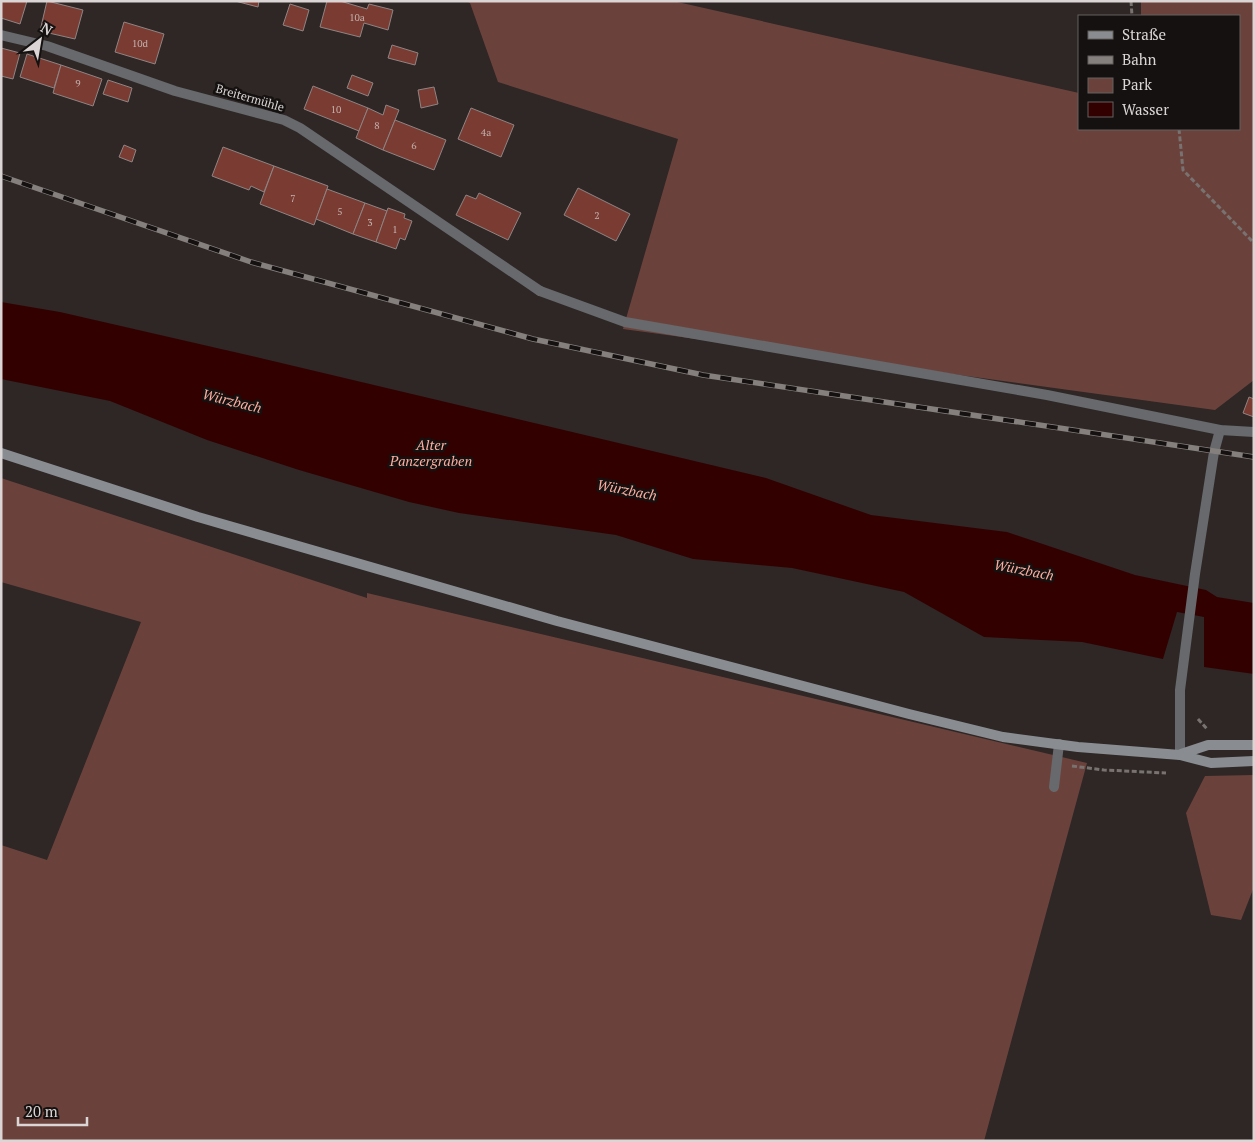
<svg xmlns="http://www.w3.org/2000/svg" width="1255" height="1142" font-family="'PT Serif',serif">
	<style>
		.green { fill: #6b423b }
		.water { fill: #300 }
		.building { fill: #7a3c32; stroke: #8e8584 }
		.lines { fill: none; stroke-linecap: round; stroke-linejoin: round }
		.path { stroke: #787271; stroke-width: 3; stroke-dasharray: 5 2.5; stroke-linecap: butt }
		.service { stroke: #67696c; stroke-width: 10 }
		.minor { stroke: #67696c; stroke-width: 10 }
		.secondary { stroke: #898d91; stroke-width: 10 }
		.rail-casing { stroke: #857f7e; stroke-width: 5.5 }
		.rail { stroke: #141110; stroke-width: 4; stroke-dasharray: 11; stroke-linecap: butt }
		.labels { text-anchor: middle; stroke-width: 5; stroke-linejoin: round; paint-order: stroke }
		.number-label { font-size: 10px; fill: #c3b0ac }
		.street-label { font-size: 12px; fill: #dbd6d5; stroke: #141110 }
		.water-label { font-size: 14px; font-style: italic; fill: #feafa1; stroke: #141110 }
	</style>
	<rect width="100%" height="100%" fill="#2e2726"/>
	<g class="green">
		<polygon points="466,1 673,1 1079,93 1079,129 1239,129 1239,16 1141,16 1141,1 1254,1 1254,380 1215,410 623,329 678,139 498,82 470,3"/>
		<polygon points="1,478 367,598 367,593 1087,763 984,1141 1,1141 1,845 47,860 141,622 1,582"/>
		<polygon points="1254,775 1254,887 1241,920 1211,915 1186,813 1205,776"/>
	</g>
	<polygon class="water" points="1,302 60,312 256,357 766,478 871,515 1007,532 1135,575 1206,590 1217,597 1254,603 1254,674 1204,667 1204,617 1177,612 1163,659 1082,642 984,637 904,592 792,568 693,559 616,535 459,513 409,502 299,470 207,440 110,401 1,379"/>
	<g class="building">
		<polygon points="1,1 27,1 20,24 1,18"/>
		<polygon points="47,1 83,10 75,39 40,31"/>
		<polygon points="235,1 259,1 258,7"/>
		<polygon points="327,1 340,1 367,9 369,4 393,10 388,30 364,23 360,37 320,27"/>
		<polygon points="290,4 309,10 303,31 283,25"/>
		<polygon points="124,22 164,34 155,64 115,52"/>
		<polygon points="392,45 418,53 415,65 388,58"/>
		<polygon points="1,48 20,53 13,79 1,76"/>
		<polygon points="27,54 61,65 54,88 20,77"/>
		<polygon points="61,65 102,79 93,106 53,93"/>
		<polygon points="352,75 373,83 368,96 347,88"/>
		<polygon points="108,80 132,88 128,102 103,94"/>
		<polygon points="313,86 368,108 359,131 304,109"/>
		<polygon points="434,87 438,104 421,108 418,90"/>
		<polygon points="386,105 399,110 383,150 356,138 368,108 383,115"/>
		<polygon points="471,108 514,125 501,157 458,139"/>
		<polygon points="395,120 446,140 434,170 383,150"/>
		<polygon points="124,145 136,150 132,162 119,157"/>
		<polygon points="223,147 274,166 264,192 251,186 249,190 212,176"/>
		<polygon points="274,166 328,186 314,225 260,204"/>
		<polygon points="578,188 630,214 616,241 564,215"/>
		<polygon points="327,189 365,203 353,234 316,219"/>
		<polygon points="479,193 521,213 508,240 456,215 466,195 476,199"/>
		<polygon points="365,203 387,211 376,242 353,234"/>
		<polygon points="388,208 405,214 404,218 412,221 405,240 400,238 396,249 376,242"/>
		<polygon points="1249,397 1254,399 1254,417 1243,413"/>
	</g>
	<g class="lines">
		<g class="path">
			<polyline points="1131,1 1132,16"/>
			<polyline points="1179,129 1183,170 1254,243"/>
			<polyline points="1198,719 1207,729"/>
			<polyline points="1072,766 1104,770 1166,773"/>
		</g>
		<g class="service">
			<polyline points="540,291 625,322 1047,395 1220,430 1254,432"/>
			<polyline points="1054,787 1059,744"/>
		</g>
		<g class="minor">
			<polyline points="1,35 47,46 175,91 284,120 300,128 540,291"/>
			<polyline points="1180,755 1180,690 1195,574 1214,452 1220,430"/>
		</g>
		<g class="secondary">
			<polyline points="1,453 198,517 557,621 909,714 1003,737 1078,747 1180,755 1211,763 1254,761"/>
			<polyline points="1181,754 1208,745 1254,745"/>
		</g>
		<defs>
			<polyline id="rail" points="1,176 251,262 533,339 703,375 1254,457"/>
		</defs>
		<use href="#rail" class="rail-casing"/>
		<use href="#rail" class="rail"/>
	</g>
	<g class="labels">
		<g class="number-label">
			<text x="357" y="21">10a</text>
			<text x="140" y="47">10d</text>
			<text x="78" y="87">9</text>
			<text x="336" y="113">10</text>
			<text x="377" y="129">8</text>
			<text x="486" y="136">4a</text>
			<text x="414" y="149">6</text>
			<text x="293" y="202">7</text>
			<text x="340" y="215">5</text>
			<text x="597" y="219">2</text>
			<text x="370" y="226">3</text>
			<text x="395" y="233">1</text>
		</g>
		<g class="street-label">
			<text transform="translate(250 98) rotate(16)" y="4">Breitermühle</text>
		</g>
		<g class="water-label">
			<text transform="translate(232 401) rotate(14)" y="5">Würzbach</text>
			<text x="431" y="450">Alter<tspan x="431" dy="16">Panzergraben</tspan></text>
			<text transform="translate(627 490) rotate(11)" y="5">Würzbach</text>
			<text transform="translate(1024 570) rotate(11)" y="5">Würzbach</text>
		</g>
	</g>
	<rect width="1255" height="1142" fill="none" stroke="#dbd6d5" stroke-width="5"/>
	<rect x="1078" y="15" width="162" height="115" fill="#141110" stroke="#64605f"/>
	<rect x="1088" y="31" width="25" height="8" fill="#898d91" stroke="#64605f"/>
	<text x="1122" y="40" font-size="15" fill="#dbd6d5">Straße</text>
	<rect x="1088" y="56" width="25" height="8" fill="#857f7e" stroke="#64605f"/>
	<text x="1122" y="65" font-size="15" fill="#dbd6d5">Bahn</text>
	<rect x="1088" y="78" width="25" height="15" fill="#6b423b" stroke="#64605f"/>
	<text x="1122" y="90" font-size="15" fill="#dbd6d5">Park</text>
	<rect x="1088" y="102" width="25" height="15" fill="#330000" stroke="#64605f"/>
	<text x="1122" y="115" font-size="15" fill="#dbd6d5">Wasser</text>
	<g transform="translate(40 40) rotate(31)" stroke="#141110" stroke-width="4" paint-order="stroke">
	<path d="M0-4L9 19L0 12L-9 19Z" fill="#dbd6d5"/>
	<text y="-8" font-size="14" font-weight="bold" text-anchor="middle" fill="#dbd6d5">N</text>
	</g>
	<path d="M18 1117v8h69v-8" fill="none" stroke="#dbd6d5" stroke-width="2.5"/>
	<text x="25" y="1117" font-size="15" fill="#dbd6d5" stroke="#141110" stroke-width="4" paint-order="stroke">20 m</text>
</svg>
